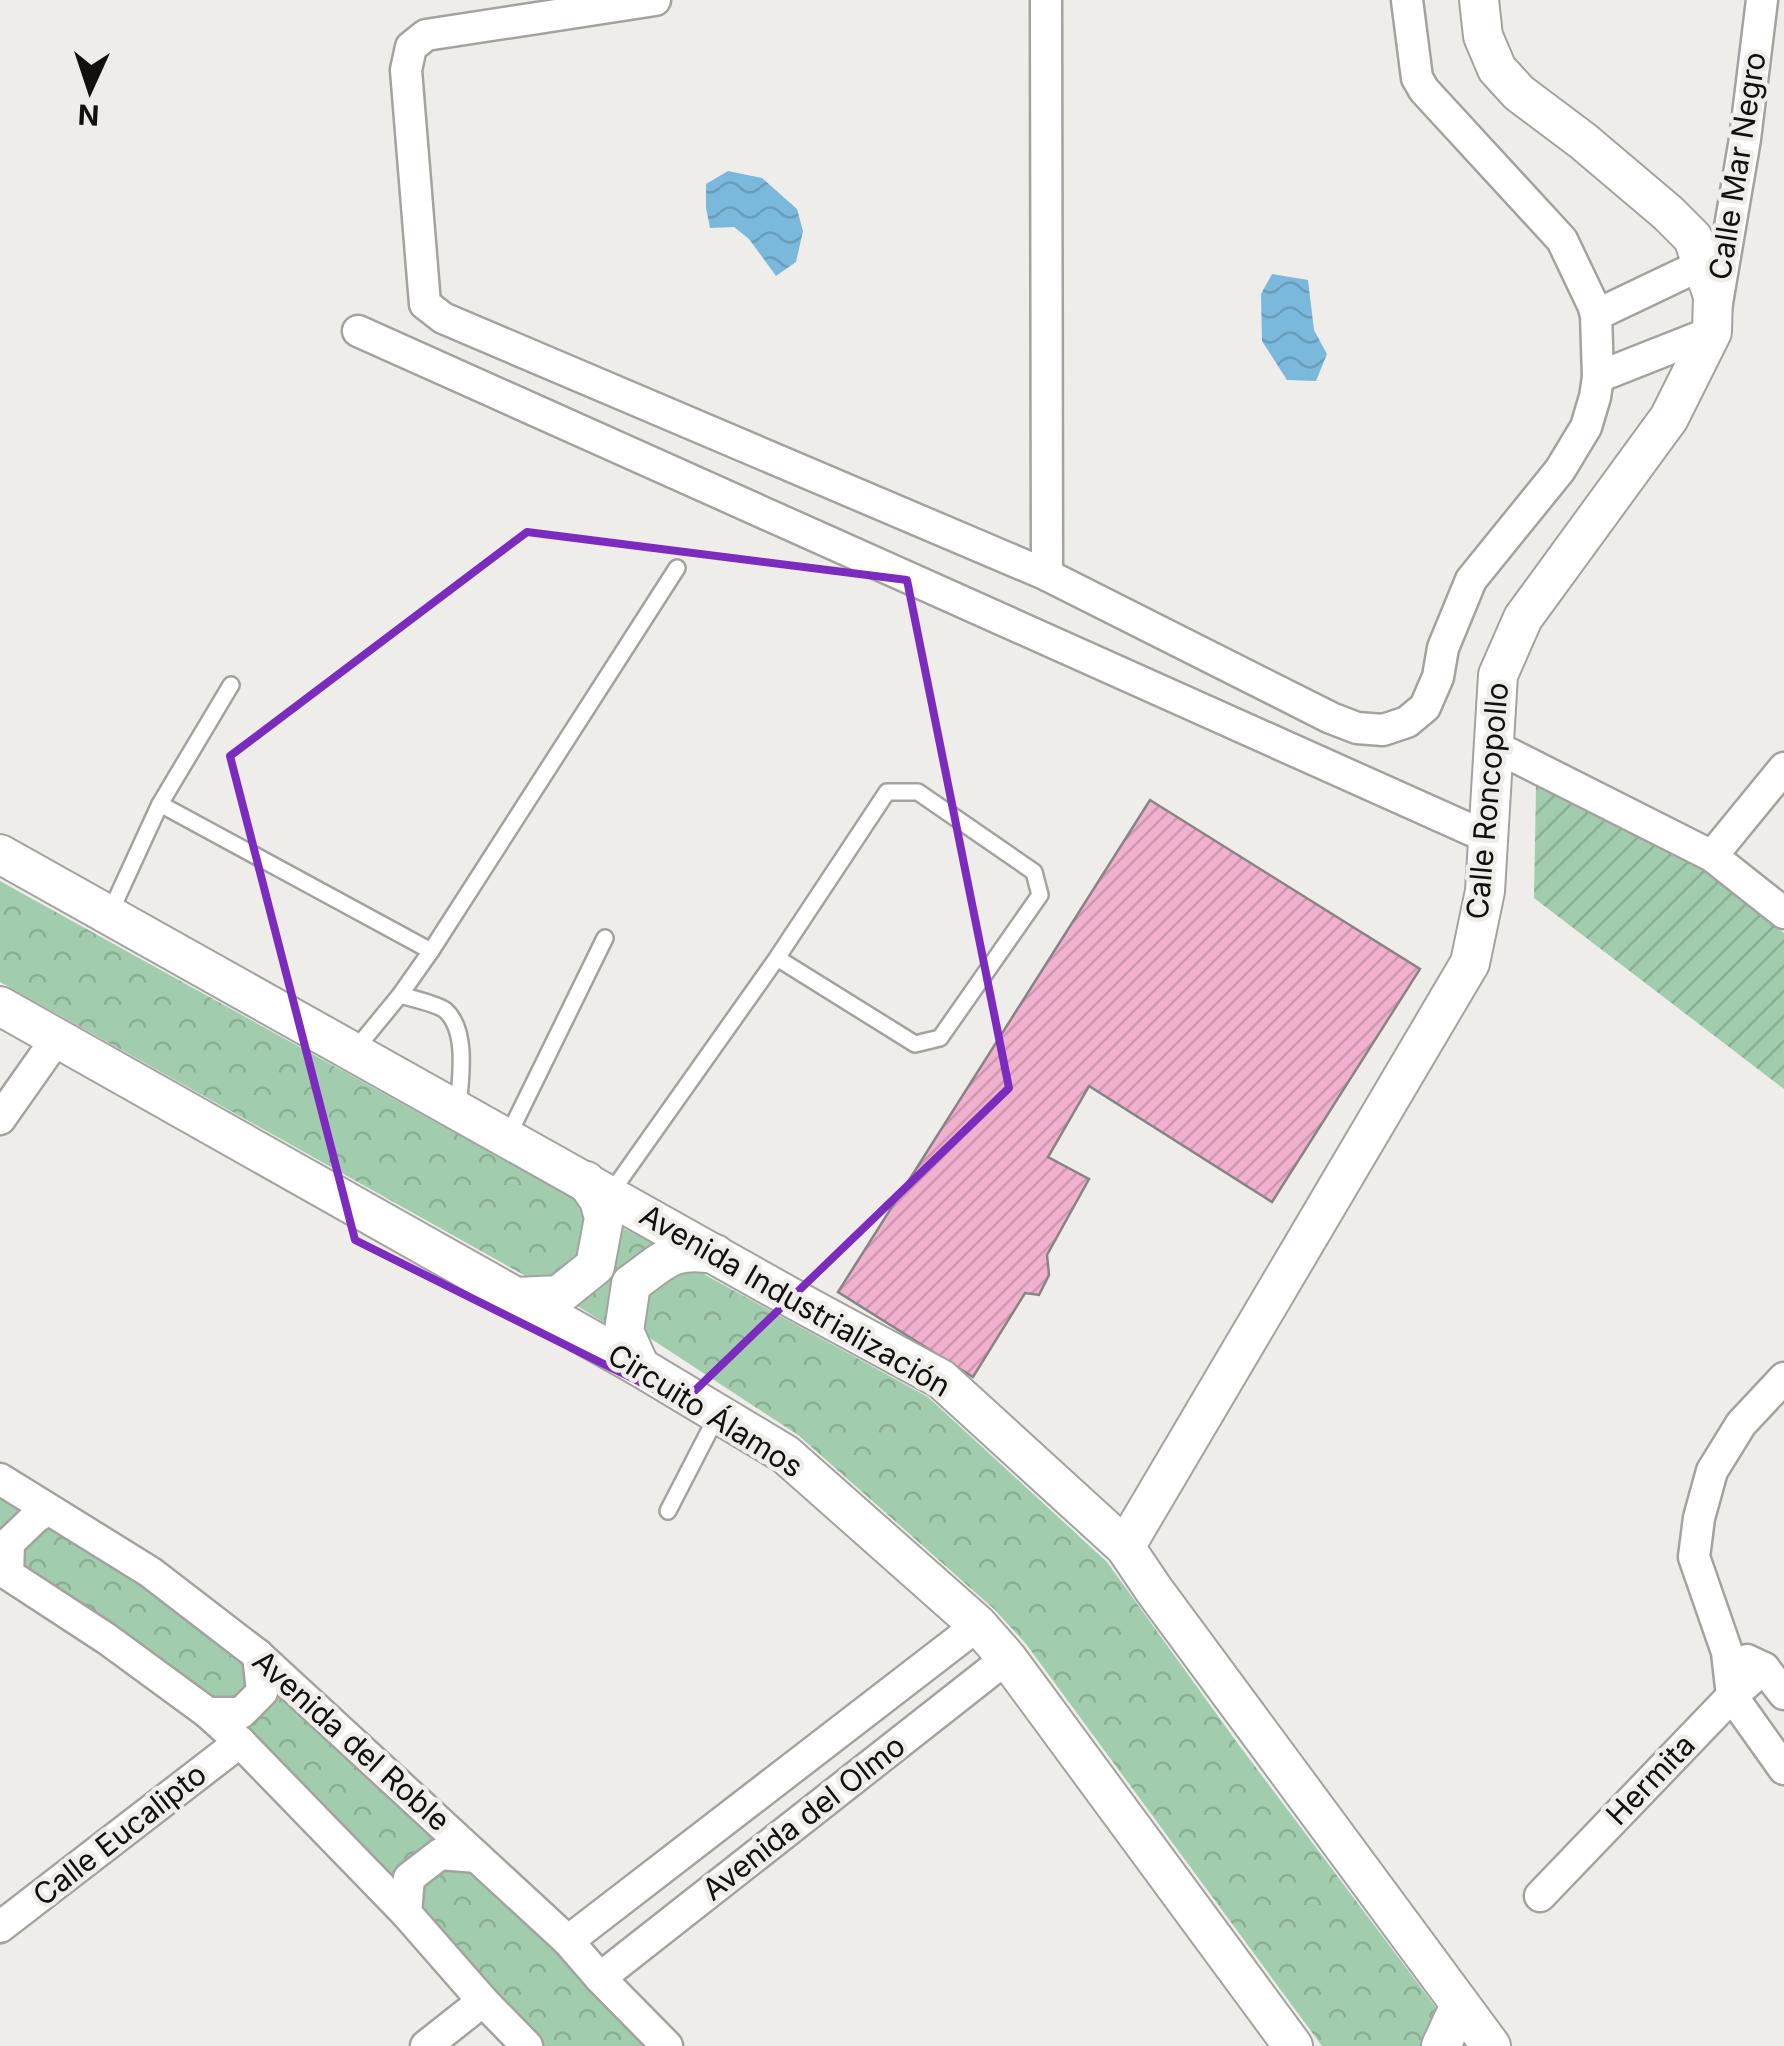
<svg xmlns="http://www.w3.org/2000/svg" width="1784" height="2046" font-family="Inter,sans-serif">
	<style>
		.park { fill: url(#park-crowns) }
		.garden { fill: url(#garden-furrows) }
		.water { fill: url(#water-waves) }
		.building { fill: url(#building-hatch); stroke: #878485; stroke-width: 2.5 }
		.lines { fill: none; stroke-linecap: round; stroke-linejoin: round }
		.service-casing { stroke: #a4a29f; stroke-width: 20 }
		.minor-casing { stroke: #a4a29f; stroke-width: 35 }
		.tertiary-casing { stroke: #a4a29f; stroke-width: 42 }
		.service { stroke: #fff; stroke-width: 15 }
		.minor { stroke: #fff; stroke-width: 30 }
		.tertiary { stroke: #fff; stroke-width: 38 }
		.marked { fill: none; stroke: #7b2cbf; stroke-width: 8; stroke-linejoin: round }
		.labels { text-anchor: middle; stroke-width: 9; stroke-linejoin: round; paint-order: stroke }
		.street-label { font-size: 30px; fill: #11100f; stroke: #efedea }
	</style>
	<defs>
		<pattern id="park-crowns" width="20" height="18" patternUnits="userSpaceOnUse" patternTransform="scale(2.5)"><rect width="20" height="18" fill="#a1cdae"/><path d="M2 6a3 3 0 1 1 6 0M12 15a3 3 0 1 1 6 0" fill="none" stroke="#8aaf94"/></pattern>
		<pattern id="garden-furrows" width="10" height="10" patternUnits="userSpaceOnUse" patternTransform="scale(2.5)"><rect width="10" height="10" fill="#a1cdae"/><path d="M-1 1l2-2M0 10L10 0M9 11l2-2" fill="none" stroke="#8aaf94"/></pattern>
		<pattern id="water-waves" width="16" height="10" patternUnits="userSpaceOnUse" patternTransform="scale(2.5)"><rect width="16" height="10" fill="#7ab9dc"/><path d="M0 5q4-4 8 0t8 0" fill="none" stroke="#689ebc"/></pattern>
		<pattern id="building-hatch" width="6" height="6" patternUnits="userSpaceOnUse" patternTransform="scale(2.5)"><rect width="6" height="6" fill="#f1b1ce"/><path d="M-1 1l2-2M0 6l6-6M5 7l2-2" fill="none" stroke="#ce97b0"/></pattern>
	</defs>
	<rect width="100%" height="100%" fill="#efedea"/>
	<g class="park">
		<polygon points="0,881 587,1206 584,1259 553,1283 531,1279 0,982"/>
		<polygon points="615,1224 660,1247 611,1327 568,1300"/>
		<polygon points="689,1266 928,1397 1107,1562 1236,1741 1440,2013 1429,2041 1422,2046 1322,2046 1026,1644 994,1609 798,1435 636,1329 641,1289"/>
		<polygon points="0,1479 150,1572 667,2046 527,2046 240,1742 0,1569"/>
	</g>
	<polygon class="garden" points="1536,786 1701,869 1784,933 1784,1089 1534,898"/>
	<g class="water">
		<polygon points="728,171 762,178 797,209 803,231 796,262 776,276 749,239 734,227 710,228 706,208 706,184"/>
		<polygon points="1272,274 1308,280 1314,330 1327,354 1316,381 1287,380 1262,341 1261,294"/>
	</g>
	<polygon class="building" points="1150,800 1420,969 1272,1202 1089,1086 1048,1157 1089,1179 1047,1255 1049,1275 1039,1295 1025,1293 973,1377 838,1292"/>
	<g class="lines">
		<defs>
			<g id="service">
				<polyline points="160,804 431,951"/>
				<polyline points="109,915 160,804 231,685"/>
				<polyline points="400,995 431,951 677,568"/>
				<path d="M354 1051 400 995C411 998 437 1004 445 1010 469 1031 460 1081 458 1109"/>
				<polyline points="508,1136 605,938"/>
				<polyline points="610,1194 777,958 887,792 918,792 1034,872 1040,895 940,1038 915,1044 777,958"/>
				<polyline points="668,1511 718,1414"/>
			</g>
			<g id="minor">
				<polyline points="655,0 426,35 411,47 406,70 425,304 443,318 1047,575 1331,718 1357,728 1383,730 1407,722 1425,707 1438,677 1443,648 1471,580 1560,470 1586,427 1595,397 1598,377 1596,315 1593,305 1562,240 1424,90 1417,78 1407,0"/>
				<polyline points="1046,0 1047,575"/>
				<polyline points="1596,315 1703,264"/>
				<polyline points="358,331 1487,837"/>
				<polyline points="1598,377 1712,332 1745,139 1762,0"/>
				<polyline points="1494,746 1712,856 1784,913"/>
				<polyline points="1712,856 1784,768"/>
				<polyline points="0,1119 57,1038"/>
				<polyline points="1784,1378 1741,1424 1712,1471 1699,1518 1694,1557 1727,1652 1732,1696 1784,1769"/>
				<polyline points="0,1479 150,1572 258,1655 568,1941 600,1978 667,2046"/>
				<polyline points="0,1569 107,1639 208,1713 240,1742 406,1913 483,2001 527,2046"/>
				<polyline points="8,1574 9,1543 36,1517 48,1510"/>
				<polyline points="1747,1660 1764,1668 1784,1694"/>
				<polyline points="208,1713 241,1713 262,1692 258,1655"/>
				<polyline points="1540,1896 1732,1696 1764,1668"/>
				<polyline points="406,1913 409,1878 440,1854 477,1857"/>
				<polyline points="0,1927 240,1742"/>
				<polyline points="568,1941 978,1625"/>
				<polyline points="600,1978 1007,1658"/>
				<polyline points="426,2046 483,2001"/>
			</g>
			<g id="tertiary">
				<polyline points="0,854 799,1302 941,1379 1125,1547 1154,1590 1491,2046"/>
				<polyline points="0,1006 640,1367 785,1454 978,1625 1007,1658 1293,2046"/>
				<polyline points="516,1297 559,1295 595,1266 604,1218 599,1200 586,1181"/>
				<path d="M640 1367 624 1331 631 1284C665 1260 671 1247 715 1254"/>
				<polyline points="1125,1547 1470,963 1485,891 1498,675 1523,618 1669,418 1712,332 1713,296 1693,238 1668,213 1583,141 1519,93 1497,69 1483,36 1479,0"/>
				<polyline points="1441,2046 1460,2005"/>
			</g>
		</defs>
		<use href="#service" class="service-casing"/>
		<use href="#minor" class="minor-casing"/>
		<use href="#tertiary" class="tertiary-casing"/>
		<use href="#service" class="service"/>
		<use href="#minor" class="minor"/>
		<use href="#tertiary" class="tertiary"/>
	</g>
	<path class="marked" d="M527 532 907 580 1009 1088 682 1403 355 1240 230 756Z"/>
	<g class="labels">
		<g class="street-label">
			<text transform="translate(1738 166) rotate(-81)" y="10">Calle Mar Negro</text>
			<text transform="translate(1488 801) rotate(-85)" y="10">Calle Roncopollo</text>
			<text transform="translate(795 1301) rotate(30)" y="10">Avenida Industrialización</text>
			<text transform="translate(705 1411) rotate(32)" y="10">Circuito Álamos</text>
			<text transform="translate(351 1741) rotate(42)" y="10">Avenida del Roble</text>
			<text transform="translate(1651 1780) rotate(-46)" y="10">Hermita</text>
			<text transform="translate(804 1818) rotate(-38)" y="10">Avenida del Olmo</text>
			<text transform="translate(120 1835) rotate(-38)" y="10">Calle Eucalipto</text>
		</g>
	</g>
	<g transform="translate(90 90) rotate(183)" stroke="#efedea" stroke-width="8" paint-order="stroke">
	<path d="M0-8L18 38L0 25L-18 38Z" fill="#11100f"/>
	<text y="-15" font-size="28" font-weight="bold" text-anchor="middle" fill="#11100f">N</text>
	</g>
</svg>
